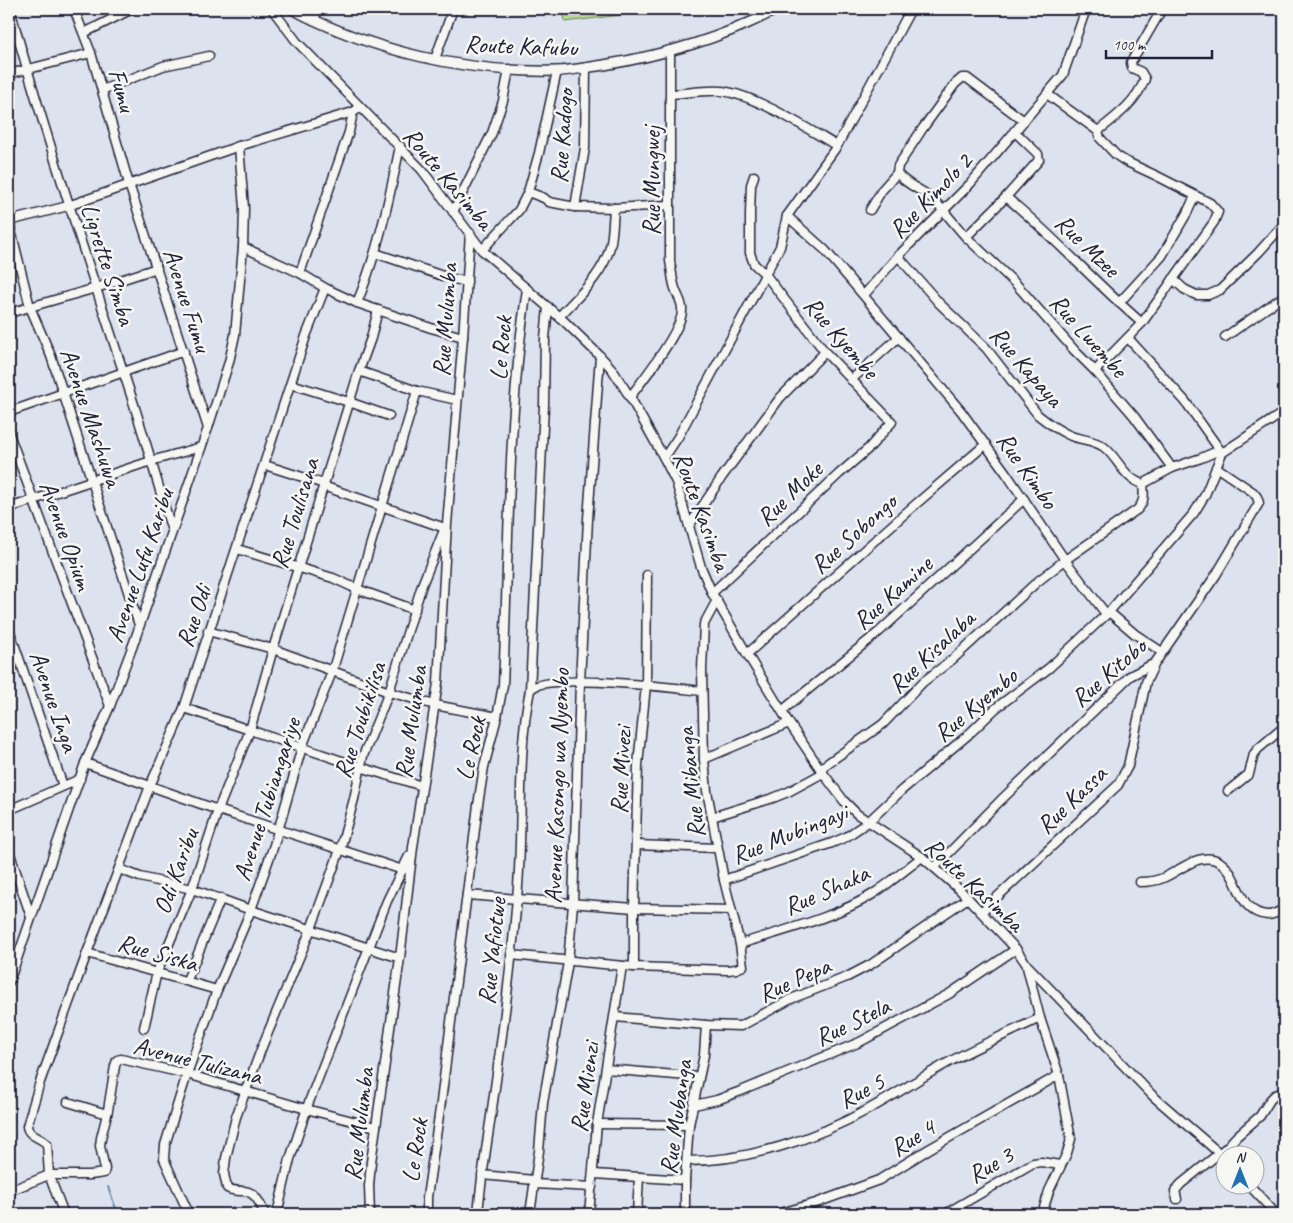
<svg xmlns="http://www.w3.org/2000/svg" width="1293" height="1223" font-family="Caveat,sans-serif">
	<style>
		.green { fill: #b7d993; stroke: #6c7e67 }
		.lines { fill: none; stroke-linecap: round; stroke-linejoin: round }
		.stream { stroke: #6584a7; stroke-width: 2 }
		.minor-casing { stroke: #22223b; stroke-width: 11 }
		.major-casing { stroke: #22223b; stroke-width: 12 }
		.minor { stroke: #f6f6f2; stroke-width: 8 }
		.major { stroke: #f6f6f2; stroke-width: 9 }
		.labels { text-anchor: middle; stroke-width: 5; stroke-linejoin: round; paint-order: stroke }
		.street-label { font-size: 25px; fill: #22223b; stroke: #f6f6f2 }
	</style>
	<rect width="100%" height="100%" fill="#dde3ee"/>
	<filter id="ink" filterUnits="userSpaceOnUse"><feTurbulence type="fractalNoise" baseFrequency=".02" numOctaves="2"/><feDisplacementMap in="SourceGraphic" scale="10" xChannelSelector="R" yChannelSelector="G"/><feConvolveMatrix kernelMatrix="1 2 1 2 8 2 1 2 1" color-interpolation-filters="sRGB"/></filter>
	<g filter="url(#ink)">
		<polygon class="green" points="563,9 628,9 629,14 565,22"/>
		<g class="lines">
			<polyline class="stream" points="108,1187 118,1214"/>
			<defs>
				<g id="minor">
					<path d="M10 9C44 131 84 251 123 371 141 424 156 478 172 531"/>
					<polyline points="74,9 91,53 129,184 208,428"/>
					<polyline points="272,9 297,42 422,170 482,250 565,322 600,356 612,369 630,397 664,458 676,482 701,567 712,593 747,654 789,723 823,773 844,801 857,814 922,857 960,890 1016,949 1027,965 1153,1096 1226,1159"/>
					<polyline points="313,20 319,9"/>
					<polyline points="84,33 132,9"/>
					<polyline points="435,59 453,9"/>
					<polyline points="9,74 91,53"/>
					<polyline points="102,90 163,66 209,56"/>
					<path d="M671 94C687 93 705 90 721 91 754 94 808 129 837 146"/>
					<polyline points="1047,94 1098,131"/>
					<path d="M1014 131 1038 154 1039 160 1006 197 966 237C953 223 943 208 929 196 918 188 905 184 897 173L898 166 923 128 955 84 962 78H967L1024 121"/>
					<path d="M1098 131C1117 116 1136 102 1145 79L1141 72 1132 68 1131 62 1162 9"/>
					<polyline points="528,192 544,198 549,202 575,207 614,208 670,205"/>
					<path d="M1006 197C1054 236 1095 283 1142 323"/>
					<polyline points="575,207 585,148 586,68"/>
					<polyline points="870,210 882,190 897,173"/>
					<polyline points="453,212 492,133 503,101 509,69"/>
					<polyline points="787,216 825,250 961,411 1006,473 1065,560 1106,614"/>
					<polyline points="9,221 68,206 239,146 353,112 360,108"/>
					<polyline points="9,222 30,307 51,356 139,625"/>
					<polyline points="966,237 1016,284 1075,351 1095,371 1134,416 1172,468"/>
					<polyline points="243,247 300,273 325,288 357,303 431,328 463,337"/>
					<polyline points="482,250 519,210 528,192 539,153 557,71"/>
					<polyline points="375,253 446,277 467,282"/>
					<path d="M898 256 939 303 986 348 1038 415C1048 423 1059 431 1071 436 1082 440 1095 440 1104 447 1119 459 1123 478 1143 484L1172 468 1201 458 1220 450"/>
					<polyline points="300,273 349,132 353,112"/>
					<polyline points="1173,279 1184,289 1196,295 1208,295 1220,290 1258,253 1284,224"/>
					<polyline points="864,295 898,256 970,184 1063,75 1086,9"/>
					<path d="M357 303C378 252 389 200 400 146"/>
					<polyline points="1119,303 1162,256 1187,213 1195,196"/>
					<polyline points="9,313 96,288 157,268"/>
					<path d="M559 317C578 296 603 275 610 247 613 235 613 220 614 208"/>
					<polyline points="1225,337 1284,296"/>
					<polyline points="1128,338 1185,401 1222,453"/>
					<polyline points="359,371 417,391 457,400"/>
					<polyline points="1095,371 1142,323 1214,222 1218,212 1210,203 1159,177 1125,161 1116,155 1100,138 1098,131"/>
					<polyline points="851,380 899,337"/>
					<polyline points="291,384 349,402 389,416"/>
					<path d="M630 397C643 380 684 328 682 309 682 302 678 297 676 291 672 282 672 271 670 261V50"/>
					<polyline points="9,412 184,351"/>
					<polyline points="9,434 110,706"/>
					<polyline points="1222,453 1284,412"/>
					<polyline points="664,458 678,437 780,247 787,216 837,146 911,9"/>
					<polyline points="265,465 324,484"/>
					<polyline points="323,486 445,528"/>
					<polyline points="9,508 151,461 201,447"/>
					<polyline points="689,526 722,477 780,398 825,352"/>
					<polyline points="237,549 333,578 357,589 415,610"/>
					<polyline points="712,593 839,474 869,448 892,422 825,352 765,274 754,264 750,253 750,214 751,185 754,176"/>
					<polyline points="1109,612 1135,634 1162,652"/>
					<polyline points="9,629 63,786"/>
					<polyline points="208,631 273,649 389,692 435,705 497,717"/>
					<polyline points="747,654 909,510 986,444"/>
					<path d="M530 690C544 672 675 688 702 691"/>
					<polyline points="184,708 360,767 422,786"/>
					<polyline points="783,710 880,631 1024,499"/>
					<polyline points="704,759 789,723"/>
					<polyline points="85,763 218,810 403,870"/>
					<path d="M821 768 883 724 923 682 953 659 1037 582 1065 560 1138 509C1145 501 1144 494 1143 484"/>
					<polyline points="1228,791 1249,774 1254,754 1258,749 1284,727"/>
					<polyline points="9,810 80,779"/>
					<polyline points="712,817 773,798 788,792 823,773"/>
					<polyline points="636,845 717,848"/>
					<polyline points="9,851 31,917"/>
					<polyline points="935,867 1000,801 1130,676 1155,663 1216,575 1259,503 1257,497 1253,492 1216,467"/>
					<polyline points="119,869 140,877 192,889 251,910 400,958"/>
					<polyline points="724,880 832,843 846,837 868,822 902,790 968,735 996,708 1049,668 1109,612 1194,513 1205,495 1222,453"/>
					<path d="M1140 882C1149 882 1156 881 1163 878 1180 871 1201 850 1220 862 1241 876 1237 913 1267 915 1274 915 1279 912 1284 908"/>
					<polyline points="467,895 634,908 731,910"/>
					<polyline points="981,912 1118,785 1128,766 1146,682 1155,663"/>
					<path d="M740 944C781 931 837 917 873 894 890 883 906 869 922 857"/>
					<polyline points="87,953 217,990"/>
					<polyline points="511,955 634,967 728,970 736,969 743,966 740,944 724,880 707,791 704,759 702,670 704,624 717,600"/>
					<polyline points="634,967 634,908 638,765 646,685 647,575"/>
					<polyline points="1027,967 1040,1018 1059,1075 1071,1139 1067,1153 1049,1191 1042,1214"/>
					<polyline points="187,980 221,898"/>
					<polyline points="9,982 85,763 110,706 133,645 208,428 229,362 235,335 243,247 244,208 239,146"/>
					<polyline points="615,1017 706,1025 741,1026 791,999 847,977 870,965 968,898"/>
					<polyline points="144,1028 157,972 192,889 218,810 250,730 273,649 359,371 371,338 378,310"/>
					<polyline points="606,1069 699,1077"/>
					<polyline points="68,1102 107,1114"/>
					<polyline points="694,1105 717,1100 741,1091 860,1042 949,994 1016,949"/>
					<polyline points="597,1124 689,1125"/>
					<path d="M687 1161C749 1161 815 1139 869 1109 897 1094 923 1076 951 1061 980 1045 1011 1032 1040 1018"/>
					<polyline points="594,1174 685,1180"/>
					<polyline points="482,1175 534,1180"/>
					<polyline points="534,1184 592,1187"/>
					<polyline points="1250,1186 1276,1214"/>
					<polyline points="9,1191 49,1175 90,1175 104,1173 105,1169 100,1146 101,1138 108,1110 115,1066 117,1060 121,1059 187,1074 306,1109 376,1127"/>
					<polyline points="1177,1199 1175,1191 1181,1184 1227,1147 1237,1136 1260,1116 1270,1100 1275,1095 1284,1092"/>
					<path d="M64 1214 49 1175 47 1144C40 1137 28 1136 27 1126L40 1082 87 953 150 786 184 708 306 336 325 288"/>
					<polyline points="189,1214 164,1159 165,1145 187,1074 217,990 251,910 274,845 302,747 332,672 417,391"/>
					<path d="M265 1214C260 1204 256 1192 244 1191 237 1191 233 1191 227 1188L224 1174 226 1158 236 1117 262 1047 311 929 340 850 354 799 363 756 389 692 422 585 444 530"/>
					<polyline points="277,1214 290,1159 309,1102 387,901 409,856"/>
					<polyline points="370,1214 369,1186 371,1162 400,958 413,847 438,683 447,524 463,337 470,233"/>
					<path d="M427 1214V1197L441 1102 478 805 484 767 497 717 503 685C509 553 507 420 527 289"/>
					<path d="M478 1214C481 1179 487 1144 492 1109 502 1039 511 969 517 898 524 829 516 758 530 690L544 406 545 338 548 307"/>
					<polyline points="530,1214 539,1151 543,1103 568,962 573,904 580,682 588,519 600,356"/>
					<polyline points="589,1214 597,1124 622,966"/>
					<polyline points="637,1214 639,1177"/>
					<polyline points="685,1214 685,1180 689,1125 704,1055 706,1025"/>
					<polyline points="777,1214 816,1203 879,1180 929,1149 1059,1075"/>
					<polyline points="945,1214 1033,1163 1041,1162 1060,1165"/>
				</g>
				<path id="major" d="M292 9C372 51 466 73 556 71 572 71 588 67 604 65 663 55 724 38 777 9"/>
			</defs>
			<use href="#minor" class="minor-casing"/>
			<use href="#major" class="major-casing"/>
			<use href="#minor" class="minor"/>
			<use href="#major" class="major"/>
		</g>
	</g>
	<g class="labels">
		<g class="street-label">
			<text transform="translate(521 45) rotate(2)" y="9">Route Kafubu</text>
			<text transform="translate(123 90) rotate(74)" y="9">Fumu</text>
			<text transform="translate(561 136) rotate(-86)" y="9">Rue Kadogo</text>
			<text transform="translate(449 178) rotate(50)" y="9">Route Kasimba</text>
			<text transform="translate(651 181) rotate(-90)" y="9">Rue Mungwej</text>
			<text transform="translate(930 195) rotate(-46)" y="9">Rue Kimolo 2</text>
			<text transform="translate(1088 245) rotate(44)" y="9">Rue Mzee</text>
			<text transform="translate(109 264) rotate(72)" y="9">Ligrette Simba</text>
			<text transform="translate(188 300) rotate(72)" y="9">Avenue Fumu</text>
			<text transform="translate(444 320) rotate(-86)" y="9">Rue Mulumba</text>
			<text transform="translate(1089 335) rotate(48)" y="9">Rue Lwembe</text>
			<text transform="translate(842 337) rotate(49)" y="9">Rue Kyembe</text>
			<text transform="translate(500 348) rotate(-85)" y="9">Le Rock</text>
			<text transform="translate(1027 366) rotate(49)" y="9">Rue Kapaya</text>
			<text transform="translate(92 417) rotate(71)" y="9">Avenue Mashuwa</text>
			<text transform="translate(1028 470) rotate(55)" y="9">Rue Kimbo</text>
			<text transform="translate(789 493) rotate(-44)" y="9">Rue Moke</text>
			<text transform="translate(703 511) rotate(70)" y="9">Route Kasimba</text>
			<text transform="translate(294 513) rotate(-73)" y="9">Rue Toulisana</text>
			<text transform="translate(853 533) rotate(-42)" y="9">Rue Sobongo</text>
			<text transform="translate(67 535) rotate(70)" y="9">Avenue Opium</text>
			<text transform="translate(139 565) rotate(-71)" y="9">Avenue Lufu Karibu</text>
			<text transform="translate(892 592) rotate(-42)" y="9">Rue Kamine</text>
			<text transform="translate(193 616) rotate(-71)" y="9">Rue Odi</text>
			<text transform="translate(931 651) rotate(-43)" y="9">Rue Kisalaba</text>
			<text transform="translate(1108 672) rotate(-41)" y="9">Rue Kitobo</text>
			<text transform="translate(55 701) rotate(71)" y="9">Avenue Inga</text>
			<text transform="translate(975 704) rotate(-40)" y="9">Rue Kyembo</text>
			<text transform="translate(359 720) rotate(-72)" y="9">Rue Toubikilisa</text>
			<text transform="translate(410 722) rotate(-82)" y="9">Rue Mulumba</text>
			<text transform="translate(470 748) rotate(-77)" y="9">Le Rock</text>
			<text transform="translate(620 770) rotate(-87)" y="9">Rue Mivezi</text>
			<text transform="translate(690 783) rotate(-96)" y="9">Rue Mibanga</text>
			<text transform="translate(556 786) rotate(-88)" y="9">Avenue Kasongo wa Nyembo</text>
			<text transform="translate(266 799) rotate(-72)" y="9">Avenue Tubiangariye</text>
			<text transform="translate(1071 799) rotate(-44)" y="9">Rue Kassa</text>
			<text transform="translate(789 833) rotate(-22)" y="9">Rue Mubingayi</text>
			<text transform="translate(175 871) rotate(-70)" y="9">Odi Karibu</text>
			<text transform="translate(975 884) rotate(43)" y="9">Route Kasimba</text>
			<text transform="translate(826 889) rotate(-24)" y="9">Rue Shaka</text>
			<text transform="translate(491 951) rotate(-84)" y="9">Rue Yafiotwe</text>
			<text transform="translate(158 952) rotate(16)" y="9">Rue Siska</text>
			<text transform="translate(794 979) rotate(-24)" y="9">Rue Pepa</text>
			<text transform="translate(852 1021) rotate(-26)" y="9">Rue Stela</text>
			<text transform="translate(198 1060) rotate(14)" y="9">Avenue Tulizana</text>
			<text transform="translate(584 1087) rotate(-82)" y="9">Rue Mienzi</text>
			<text transform="translate(861 1090) rotate(-28)" y="9">Rue 5</text>
			<text transform="translate(675 1117) rotate(-82)" y="9">Rue Mubanga</text>
			<text transform="translate(358 1124) rotate(-83)" y="9">Rue Mulumba</text>
			<text transform="translate(912 1137) rotate(-32)" y="9">Rue 4</text>
			<text transform="translate(414 1150) rotate(-81)" y="9">Le Rock</text>
			<text transform="translate(990 1164) rotate(-30)" y="9">Rue 3</text>
		</g>
	</g>
	<rect width="1293" height="1223" fill="none" stroke="#f6f6f2" stroke-width="30"/>
	<rect x="15" y="15" width="1263" height="1193" fill="none" stroke="#22223b" stroke-width="2" filter="url(#ink)"/>
	<g transform="translate(1240 1170)"><circle r="24" fill="#f6f6f2" stroke="#a1a1a9"/>
	<path d="M0-4L9 19L0 12L-9 19Z" fill="#1f6fb2"/>
	<text y="-8" font-size="14" font-weight="bold" text-anchor="middle" fill="#22223b">N</text>
	</g>
	<path d="M1106 50v8h106v-8" fill="none" stroke="#22223b" stroke-width="2.5"/>
	<text x="1113" y="50" font-size="15" fill="#22223b" stroke="#f6f6f2" stroke-width="4" paint-order="stroke">100 m</text>
</svg>
